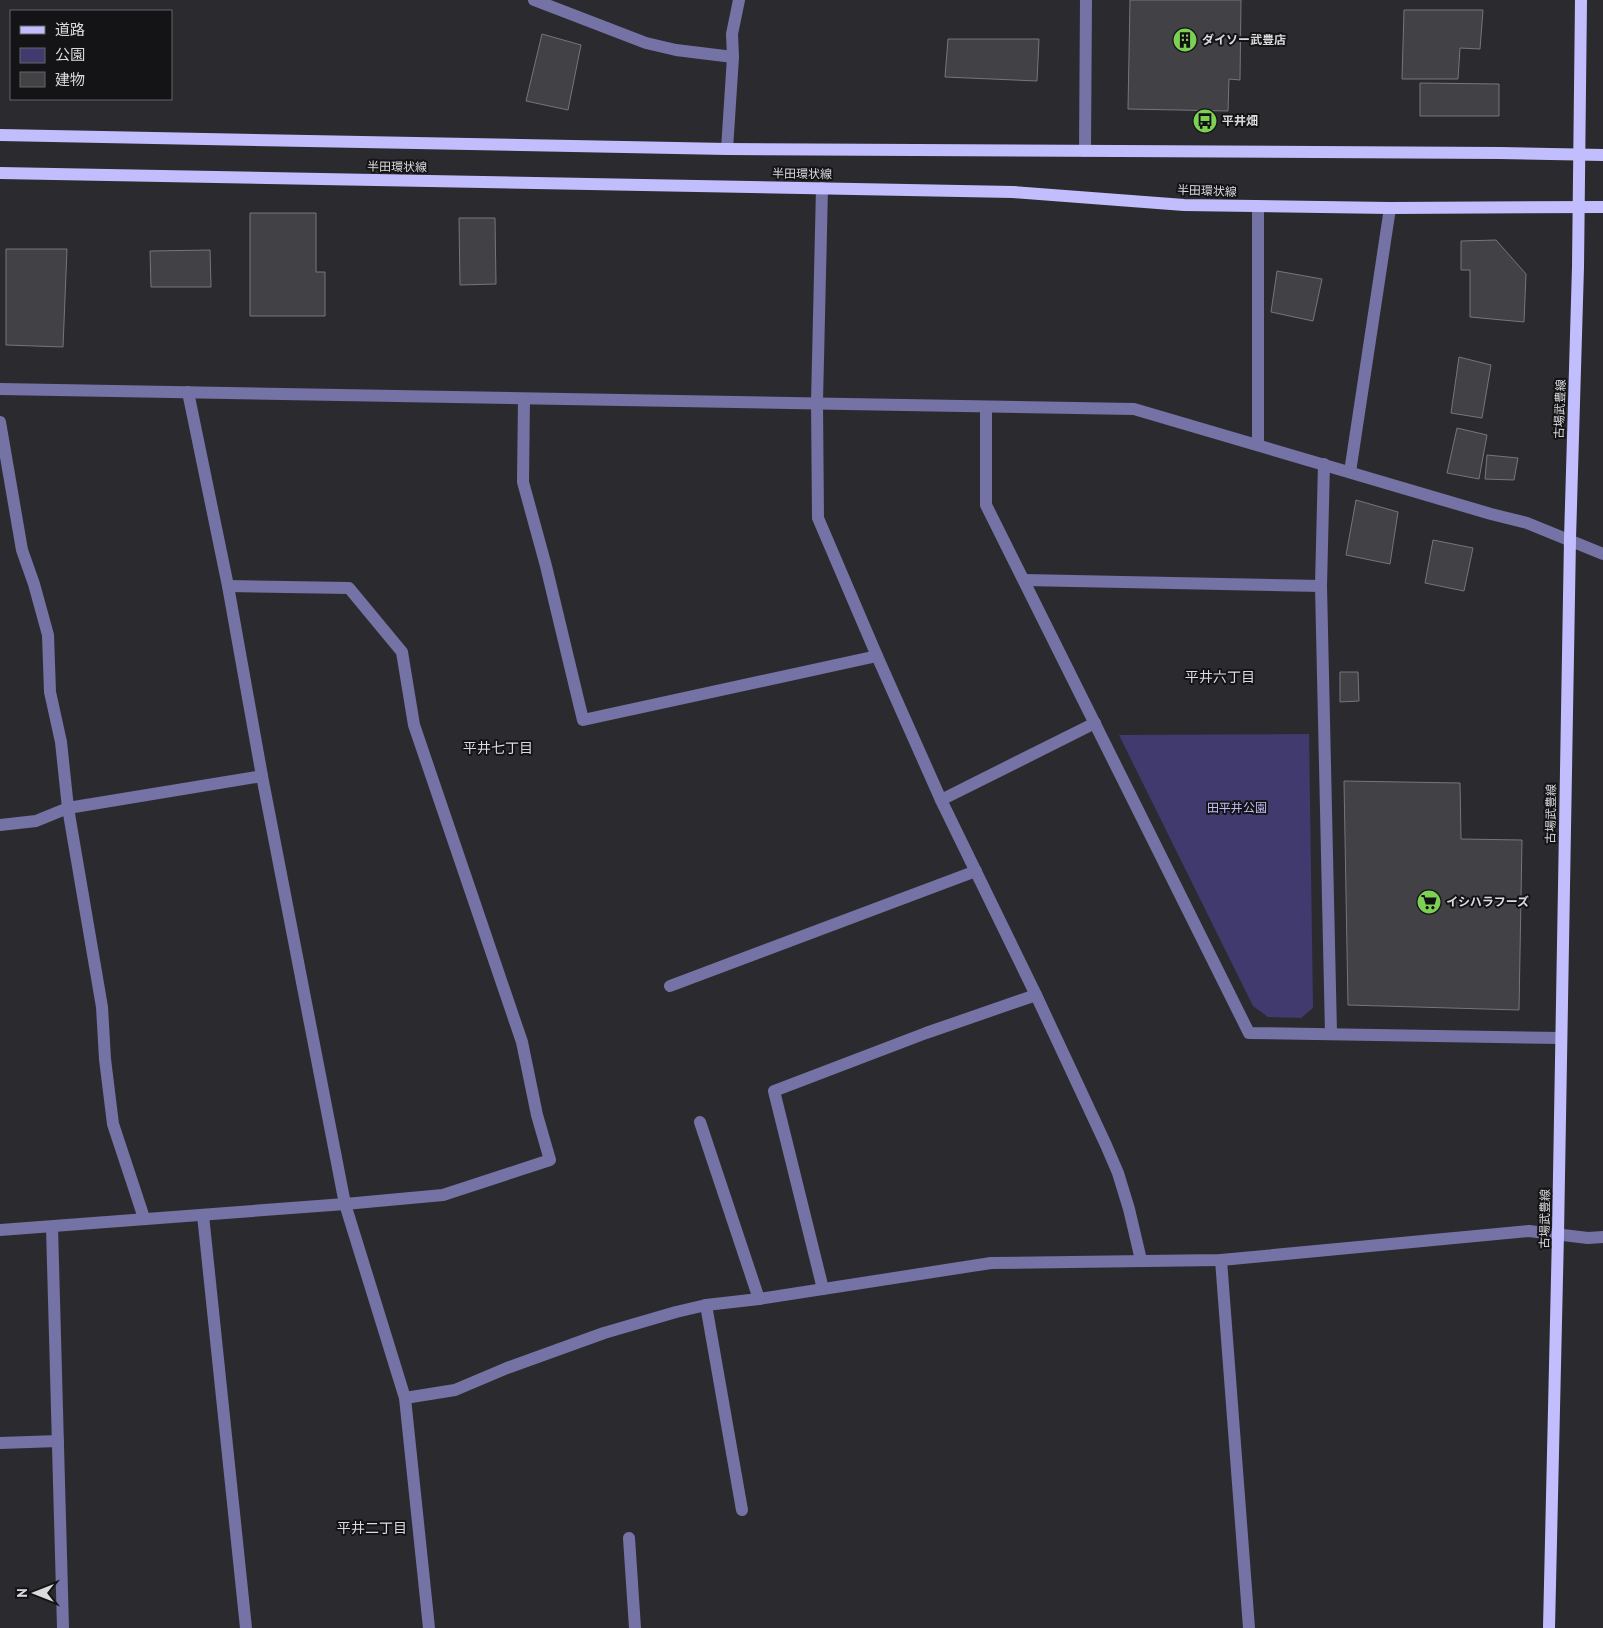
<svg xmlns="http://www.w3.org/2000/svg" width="1603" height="1628" font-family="'PT Sans','Noto Sans JP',sans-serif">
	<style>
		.green { fill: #403a6e }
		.building { fill: #424246; stroke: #76767a }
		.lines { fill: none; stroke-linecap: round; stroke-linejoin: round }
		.minor { stroke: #7572a5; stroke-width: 12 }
		.major { stroke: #c2befd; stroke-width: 12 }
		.labels { text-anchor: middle; stroke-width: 4; stroke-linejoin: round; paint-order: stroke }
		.poi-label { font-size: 12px; font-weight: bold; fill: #dbdbde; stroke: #141416; text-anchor: start }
		.street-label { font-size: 12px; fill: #dbdbde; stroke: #141416 }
		.park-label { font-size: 12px; fill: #c1bdfa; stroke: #141416 }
		.neighbourhood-label { font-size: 14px; fill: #dbdbe0; stroke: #141416 }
	</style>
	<rect width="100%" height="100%" fill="#2b2b2f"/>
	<polygon class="green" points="1309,734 1313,1008 1301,1018 1268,1017 1253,1006 1119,735"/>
	<g class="building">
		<polygon points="1130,0 1241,0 1240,80 1229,79 1228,111 1128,109"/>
		<polygon points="1404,10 1483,10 1480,49 1460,48 1458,79 1402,79"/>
		<polygon points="542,34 581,45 568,110 526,101"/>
		<polygon points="948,39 1039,39 1037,81 945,77"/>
		<polygon points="1420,83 1499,84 1499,116 1420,116"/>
		<polygon points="250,213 316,213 316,272 325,272 325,316 250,316"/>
		<polygon points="459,218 495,218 496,284 460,285"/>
		<polygon points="1496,240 1526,274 1524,322 1470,317 1470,270 1461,270 1461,241"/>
		<polygon points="6,249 67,249 63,347 6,345"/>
		<polygon points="210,250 211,287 151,287 150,251"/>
		<polygon points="1277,271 1322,279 1313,321 1271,312"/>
		<polygon points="1459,357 1491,365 1482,418 1451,413"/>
		<polygon points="1457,428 1487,435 1479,479 1447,473"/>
		<polygon points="1487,455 1518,458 1514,480 1485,479"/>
		<polygon points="1356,500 1398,512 1390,564 1346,555"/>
		<polygon points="1433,540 1473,548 1464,591 1425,583"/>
		<polygon points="1340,672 1358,672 1359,701 1340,702"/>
		<polygon points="1344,781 1460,783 1461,839 1522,840 1519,1010 1348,1005"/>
	</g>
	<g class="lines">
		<g class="minor">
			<polyline points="534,0 646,43 676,50 733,57"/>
			<polyline points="727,149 733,57 732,34 739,0"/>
			<polyline points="1085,151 1086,0"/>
			<polyline points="822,188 817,402 818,518 877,656 941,800 1036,995 1106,1145 1118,1173 1129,1209 1141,1260"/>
			<polyline points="1258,206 1258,445"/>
			<polyline points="0,389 1134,409 1491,514 1527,523 1603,554"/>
			<polyline points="188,392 228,586 262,776 345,1204 405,1398 429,1628"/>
			<polyline points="524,399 523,482 546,566 583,720 877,656"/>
			<polyline points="986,407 986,505 1249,1033 1560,1038"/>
			<polyline points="0,422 22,550 34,584 48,635 50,692 61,742 68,808 102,1007 105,1059 113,1124 144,1218"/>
			<polyline points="1324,464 1321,586 1331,1033"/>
			<polyline points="1350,472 1390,208"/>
			<polyline points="1024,580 1321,586"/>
			<polyline points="941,800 1095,723"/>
			<polyline points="0,825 36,821 68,808 262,776"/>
			<polyline points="670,986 976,871"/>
			<polyline points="700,1122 759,1299"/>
			<polyline points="203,1215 246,1628"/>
			<polyline points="52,1227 63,1628"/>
			<polyline points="0,1230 345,1204 443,1195 550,1160 537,1115 522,1042 414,725 402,652 349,588 228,586"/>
			<polyline points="1221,1260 1249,1628"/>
			<polyline points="823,1289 774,1091 926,1033 1036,995"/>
			<polyline points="706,1305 742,1510"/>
			<polyline points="405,1398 455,1390 507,1368 604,1333 676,1312 706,1305 759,1299 991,1263 1221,1260 1529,1231 1588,1238 1603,1237"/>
			<polyline points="0,1443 58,1441"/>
			<polyline points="629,1538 635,1628"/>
		</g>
		<g class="major">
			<polyline points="0,135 727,149 1500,153 1603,155"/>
			<polyline points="0,173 1013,192 1184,205 1390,208 1603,207"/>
			<polyline points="1549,1628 1558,1234 1570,539 1578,267 1581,0"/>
		</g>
	</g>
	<defs>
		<symbol id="building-disc" viewBox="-11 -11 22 22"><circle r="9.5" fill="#7cd154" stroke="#141416"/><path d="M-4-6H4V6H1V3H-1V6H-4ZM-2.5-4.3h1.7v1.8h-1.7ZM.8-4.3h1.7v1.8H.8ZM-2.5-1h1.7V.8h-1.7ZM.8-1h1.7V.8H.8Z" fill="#111"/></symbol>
		<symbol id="bus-disc" viewBox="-11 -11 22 22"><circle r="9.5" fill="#7cd154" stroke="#141416"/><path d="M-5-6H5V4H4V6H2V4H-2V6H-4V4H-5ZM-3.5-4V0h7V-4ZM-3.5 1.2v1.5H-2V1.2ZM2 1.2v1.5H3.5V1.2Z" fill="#111"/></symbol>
		<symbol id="supermarket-disc" viewBox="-11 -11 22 22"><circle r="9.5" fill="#7cd154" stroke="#141416"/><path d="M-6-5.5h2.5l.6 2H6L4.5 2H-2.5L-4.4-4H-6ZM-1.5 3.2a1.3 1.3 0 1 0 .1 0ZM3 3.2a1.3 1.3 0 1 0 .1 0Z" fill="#111"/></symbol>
	</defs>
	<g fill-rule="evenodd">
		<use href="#building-disc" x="1171" y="26" width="28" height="28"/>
		<use href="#bus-disc" x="1191" y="107" width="28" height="28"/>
		<use href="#supermarket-disc" x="1415" y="888" width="28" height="28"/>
	</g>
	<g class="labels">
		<g class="poi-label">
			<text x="1202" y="44">ダイソー武豊店</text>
			<text x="1222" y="125">平井畑</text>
			<text x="1446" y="906">イシハラフーズ</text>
		</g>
		<g class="street-label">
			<text transform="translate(397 167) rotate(1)" y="4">半田環状線</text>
			<text transform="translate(802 174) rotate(1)" y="4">半田環状線</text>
			<text transform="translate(1207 191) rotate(2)" y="4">半田環状線</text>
			<text transform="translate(1560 409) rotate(-88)" y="4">古場武豊線</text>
			<text transform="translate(1551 814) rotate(-89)" y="4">古場武豊線</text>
			<text transform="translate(1545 1219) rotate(-89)" y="4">古場武豊線</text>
		</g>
		<g class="park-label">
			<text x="1237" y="812">田平井公園</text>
		</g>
		<g class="neighbourhood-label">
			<text x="1220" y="682">平井六丁目</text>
			<text x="498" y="753">平井七丁目</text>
			<text x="372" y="1533">平井二丁目</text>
		</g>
	</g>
	<rect x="10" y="10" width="162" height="90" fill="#141416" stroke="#646466"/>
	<rect x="20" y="26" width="25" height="8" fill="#c2befd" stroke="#646466"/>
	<text x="55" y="35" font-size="15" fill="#dbdbde">道路</text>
	<rect x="20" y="48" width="25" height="15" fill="#403a6e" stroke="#646466"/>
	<text x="55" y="60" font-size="15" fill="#dbdbde">公園</text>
	<rect x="20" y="72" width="25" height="15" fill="#424246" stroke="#646466"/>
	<text x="55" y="85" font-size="15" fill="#dbdbde">建物</text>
	<g transform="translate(35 1593) rotate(270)" stroke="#141416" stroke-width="4" paint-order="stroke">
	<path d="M0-4L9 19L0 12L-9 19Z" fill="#dbdbde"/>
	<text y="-8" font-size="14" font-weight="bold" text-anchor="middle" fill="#dbdbde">N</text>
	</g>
</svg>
